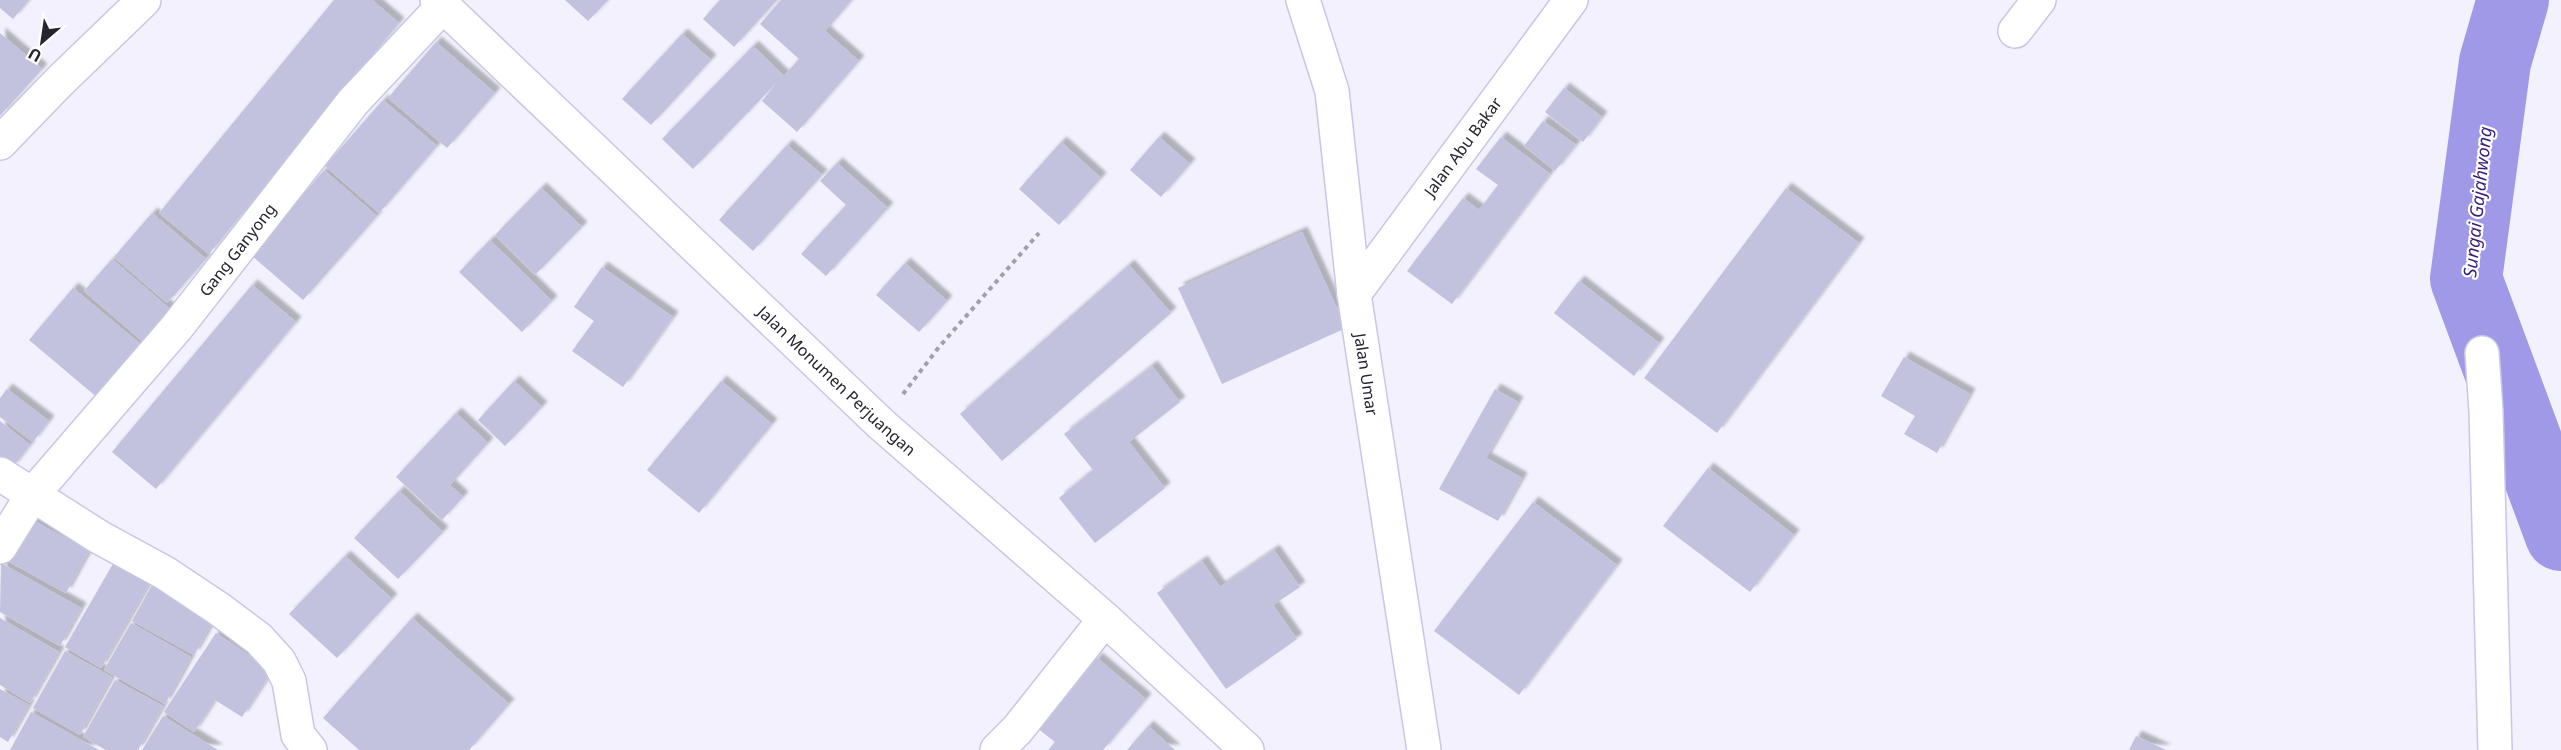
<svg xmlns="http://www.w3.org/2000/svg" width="2561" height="750" font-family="'Noto Sans',sans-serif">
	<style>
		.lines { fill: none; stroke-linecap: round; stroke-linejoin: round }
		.river { stroke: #a099e8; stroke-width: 72 }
		.building { fill: #c2c1de; filter: url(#shadow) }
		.street-casing { stroke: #c8c7e4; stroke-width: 36 }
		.secondary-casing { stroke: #c8c7e4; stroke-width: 36 }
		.path { stroke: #a09fab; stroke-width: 4; stroke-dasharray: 4.5 4.5; stroke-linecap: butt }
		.street { stroke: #fff; stroke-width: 33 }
		.secondary { stroke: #fff; stroke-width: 33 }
		.labels { text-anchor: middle; stroke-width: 4.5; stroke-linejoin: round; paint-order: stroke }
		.street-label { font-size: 16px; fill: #25242f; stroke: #fff }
		.water-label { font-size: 18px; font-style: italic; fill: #351e79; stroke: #fff }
	</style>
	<defs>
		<filter id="shadow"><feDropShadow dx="5.5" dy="-5.5" stdDeviation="1.5" flood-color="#0004"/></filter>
	</defs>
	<rect width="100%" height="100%" fill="#f2f1fd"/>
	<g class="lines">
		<polyline class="river" points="2513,0 2495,62 2466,279 2561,535"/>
	</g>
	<g class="building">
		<polygon points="0,0 29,0 13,19 0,8"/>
		<polygon points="334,0 372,0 399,23 209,254 159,213"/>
		<polygon points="565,0 608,0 588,21"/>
		<polygon points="720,0 777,0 734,47 703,19"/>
		<polygon points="781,0 852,0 825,31 859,61 797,132 762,101 779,80 693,169 662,139 753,46 784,76 799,59 760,24"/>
		<polygon points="0,33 42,69 0,116"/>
		<polygon points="682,34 711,60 651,125 622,99"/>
		<polygon points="436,42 495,93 447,148 388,98"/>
		<polygon points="1564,88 1602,117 1583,142 1545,112"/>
		<polygon points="383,100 437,146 379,213 325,166"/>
		<polygon points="1543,121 1576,145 1555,171 1524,146"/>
		<polygon points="1159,137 1190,164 1161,197 1130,170"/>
		<polygon points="1501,137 1550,174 1452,304 1407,271 1463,198 1479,210 1498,185 1476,169"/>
		<polygon points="1061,142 1101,178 1059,225 1019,189"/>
		<polygon points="787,145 822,175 753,251 719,220"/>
		<polygon points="837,163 888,208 826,276 801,254 846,205 820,181"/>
		<polygon points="324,170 377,216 303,300 251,255"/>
		<polygon points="541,188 582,227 535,275 495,235"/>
		<polygon points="1786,188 1859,243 1717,433 1644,378"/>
		<polygon points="152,213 206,259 167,303 114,257"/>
		<polygon points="1302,232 1346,328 1222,384 1178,288"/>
		<polygon points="490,240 552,301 522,332 459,272"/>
		<polygon points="112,259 178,316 150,348 84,291"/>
		<polygon points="905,263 947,301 919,332 876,295"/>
		<polygon points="1129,265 1171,313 1002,461 960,414"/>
		<polygon points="602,267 673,317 623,387 572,351 594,321 574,307"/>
		<polygon points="1579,281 1659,343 1634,376 1554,313"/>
		<polygon points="252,285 296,322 156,489 112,452"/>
		<polygon points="73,288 150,352 105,404 29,340"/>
		<polygon points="1904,357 1970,394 1937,453 1904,434 1915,416 1881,396"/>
		<polygon points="1152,366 1180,402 1129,442 1165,488 1095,543 1059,498 1093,470 1064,434"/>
		<polygon points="514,381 542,407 505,446 478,420"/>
		<polygon points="721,381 772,424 699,513 647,470"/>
		<polygon points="7,389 49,421 33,442 0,417 0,398"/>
		<polygon points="1495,389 1518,402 1486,458 1522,478 1498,521 1439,489"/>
		<polygon points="456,413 488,443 450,485 463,497 442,520 396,477"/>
		<polygon points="0,421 30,445 12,468 0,459"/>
		<polygon points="1708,468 1794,535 1750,592 1663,526"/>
		<polygon points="399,491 443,532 398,579 354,538"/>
		<polygon points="1533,502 1617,565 1519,695 1434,631"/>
		<polygon points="27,517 89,551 66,593 4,559"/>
		<polygon points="1274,550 1300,587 1273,605 1297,639 1226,689 1157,593 1202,561 1220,587"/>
		<polygon points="345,556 392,599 337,658 289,614"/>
		<polygon points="114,562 150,582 101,668 65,647"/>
		<polygon points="1,563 81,608 60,646 0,612"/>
		<polygon points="153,583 215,618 194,655 132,621"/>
		<polygon points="0,618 59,652 30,703 0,685"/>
		<polygon points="412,618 509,704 469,750 359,750 323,718"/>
		<polygon points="131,623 191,657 165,704 104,670"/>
		<polygon points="216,633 272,671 242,717 215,700 194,732 164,712"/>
		<polygon points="65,651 112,677 80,735 33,708"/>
		<polygon points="1097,658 1146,699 1103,750 1048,750 1055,742 1037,728"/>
		<polygon points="115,680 163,706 138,750 106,750 83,737"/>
		<polygon points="0,689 29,705 8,742 0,737"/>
		<polygon points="31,712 99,750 10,750"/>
		<polygon points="163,716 218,750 142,750"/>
		<polygon points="1148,726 1175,750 1127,750"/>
		<polygon points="2136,736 2166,750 2129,750"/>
	</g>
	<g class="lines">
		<defs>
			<g id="street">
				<path id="s1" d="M1303 0 1332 91 1354 294 1424 750"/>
				<polyline points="2015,31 2039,0"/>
				<polyline points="0,143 60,81 144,0"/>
				<path id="s2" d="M1354 294 1571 0"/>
				<polyline points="2482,353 2486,411 2495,750"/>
				<polyline points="0,474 99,537 165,573 219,609 259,639 279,661 289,681 298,735 310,750"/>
				<path id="s3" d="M0 547 33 494 177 327 353 102 443 6"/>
				<polyline points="997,750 1017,730 1105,619"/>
			</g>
			<g id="secondary">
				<path id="s4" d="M437 0 881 424 1105 619 1247 750"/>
			</g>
		</defs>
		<use href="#street" class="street-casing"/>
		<use href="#secondary" class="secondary-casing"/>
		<polyline class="path" points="903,394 939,347 1039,233"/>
		<use href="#street" class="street"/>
		<use href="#secondary" class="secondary"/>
	</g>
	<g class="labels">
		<g class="street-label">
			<text dy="6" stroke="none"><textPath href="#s2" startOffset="183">Jalan Abu Bakar</textPath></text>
			<text dy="6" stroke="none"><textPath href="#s3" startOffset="381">Gang Ganyong</textPath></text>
			<text dy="6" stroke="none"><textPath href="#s1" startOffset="381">Jalan Umar</textPath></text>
			<text dy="6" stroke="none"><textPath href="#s4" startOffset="552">Jalan Monumen Perjuangan</textPath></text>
		</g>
		<g class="water-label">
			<text transform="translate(2478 202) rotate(-84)" y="6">Sungai Gajahwong</text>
		</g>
	</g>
	<g transform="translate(42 42) rotate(209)" stroke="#ffffff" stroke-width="4.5" paint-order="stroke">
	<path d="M0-4.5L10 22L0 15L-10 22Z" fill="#25242f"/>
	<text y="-9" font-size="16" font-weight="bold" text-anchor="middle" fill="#25242f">U</text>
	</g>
</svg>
